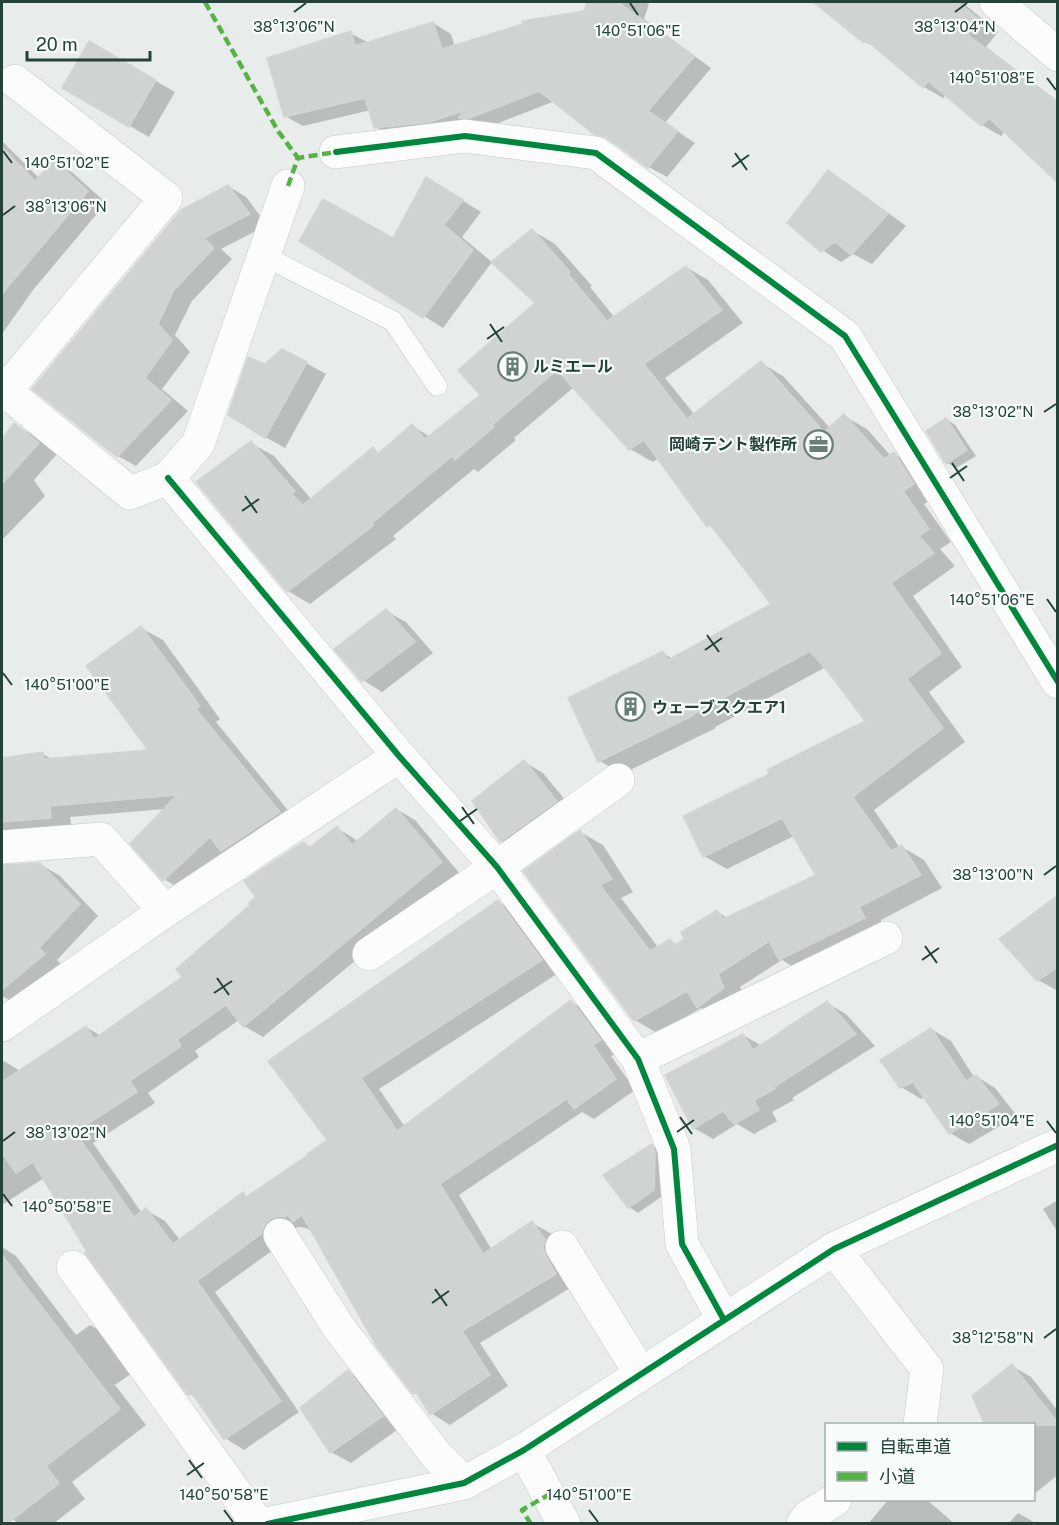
<svg xmlns="http://www.w3.org/2000/svg" width="1059" height="1525" font-family="'Public Sans','Noto Sans JP',sans-serif">
	<style>
		.shadow { fill: #0003 }
		.building { fill: #cfd4d2; stroke: #d1d6d4; stroke-width: 1.5 }
		.lines { fill: none; stroke-linecap: round; stroke-linejoin: round }
		.service-casing { stroke: #c5cac8; stroke-width: 21 }
		.minor-casing { stroke: #c5cac8; stroke-width: 34 }
		.service { stroke: #fcfcfc; stroke-width: 20 }
		.minor { stroke: #fcfcfc; stroke-width: 33 }
		.quiet { stroke: #55b346; stroke-width: 4.5; stroke-dasharray: 9 4.5; stroke-linecap: butt }
		.cycleway-casing { stroke: #f7fbf9; stroke-width: 10 }
		.cycleway { stroke: #00873e; stroke-width: 6 }
		.ticks { fill: none; stroke: #24423a; stroke-width: 2 }
		.labels { text-anchor: middle; stroke-width: 4.5; stroke-linejoin: round; paint-order: stroke }
		.poi-label { font-size: 16px; font-weight: bold; fill: #24423a; stroke: #f7fbf9; text-anchor: start }
		.ticks-label { font-size: 15px; text-anchor: middle; fill: #24423a; stroke: #f7fbf9; stroke-width: 4.5; stroke-linejoin: round; paint-order: stroke }
	</style>
	<rect width="100%" height="100%" fill="#e8edeb"/>
	<g class="shadow">
		<polygon points="588,2 644,2 649,4 644,19 711,68 665,123 695,143 667,177 649,167 620,145 595,133 555,101 488,127 394,138 376,127 371,110 303,126 285,116 350,33 369,43 433,23 451,34 455,47 585,12"/>
		<polygon points="810,2 962,2 998,32 986,47 1056,100 1058,99 1058,181 1005,132 1001,136 982,125 946,94 943,98 924,87 885,53 864,41 818,4 816,5"/>
		<polygon points="90,43 175,92 149,137 64,88"/>
		<polygon points="2,141 39,178 54,162 73,173 106,203 33,290 2,334"/>
		<polygon points="828,172 847,183 906,226 872,264 853,254 841,262 822,250"/>
		<polygon points="228,186 246,197 267,225 221,249 232,259 192,301 175,335 190,352 162,389 188,411 136,466 118,456 34,388"/>
		<polygon points="446,190 481,212 462,237 492,262 443,328 424,316 393,240"/>
		<polygon points="533,231 555,244 592,286 590,287 615,318 686,267 708,280 743,323 665,378 695,415 761,363 783,376 830,428 844,416 867,429 891,456 894,454 917,467 936,497 924,504 951,542 940,549 955,566 913,596 962,667 929,692 965,742 874,810 900,848 902,847 924,860 942,888 881,920 881,934 802,972 782,960 740,987 746,1001 721,1019 701,1008 657,1033 635,1020 580,832 603,845 633,892 621,898 658,947 670,940 677,945 717,912 728,918 818,875 794,836 727,869 704,856 771,775 867,722 826,667 715,727 716,728 622,774 600,761 663,653 673,659 774,604 718,532 708,525 659,458 653,462 630,449 574,387 514,438 516,440 478,472 474,469 393,536 396,539 310,604 288,591 251,443 274,456 312,500 373,449 380,454 413,426 430,437 482,395 537,303"/>
		<polygon points="306,363 326,374 285,448 265,437 265,366"/>
		<polygon points="946,419 955,425 976,456 956,468 947,463"/>
		<polygon points="15,425 34,436 57,454 34,480 45,496 2,540 2,442"/>
		<polygon points="386,611 406,622 433,653 382,692 363,680"/>
		<polygon points="141,628 163,640 220,719 216,722 300,825 185,892 164,879 165,809 70,817 72,830 2,839 2,759 43,754 54,760 151,752"/>
		<polygon points="524,762 543,773 575,812 520,852 501,841"/>
		<polygon points="396,809 415,820 460,874 263,1037 244,1026 239,1020 195,1051 199,1057 148,1093 155,1103 93,1143 142,1213 146,1210 165,1221 180,1240 243,1194 248,1197 329,1141 270,1062 498,902 517,913 560,972 379,1089 405,1127 571,1002 591,1013 619,1052 611,1056 635,1090 594,1119 582,1112 459,1195 492,1250 532,1223 552,1234 564,1252 575,1285 480,1343 508,1386 450,1425 431,1413 420,1396 414,1393 313,1232 306,1228 299,1227 290,1229 280,1245 215,1292 299,1412 244,1450 225,1438 197,1399 190,1394 89,1252 44,1178 2,1205 2,1060 20,1071 86,1027 101,1036 184,978 253,905 304,843 312,848 337,828 358,841"/>
		<polygon points="2,863 5,867 40,864 60,876 98,916 57,960 63,966 16,1004 2,996"/>
		<polygon points="1058,897 1058,991 1038,980"/>
		<polygon points="827,1003 846,1014 875,1046 792,1098 794,1100 772,1112 777,1121 754,1134 737,1124 713,1139 694,1128 743,1035 762,1046"/>
		<polygon points="931,1029 951,1041 974,1077 976,1076 995,1088 1017,1116 969,1144 950,1133 925,1096 921,1099 901,1087"/>
		<polygon points="652,1146 661,1151 664,1195 638,1213 629,1207"/>
		<polygon points="1058,1200 1058,1233 1043,1209"/>
		<polygon points="2,1247 16,1256 76,1335 90,1325 117,1340 138,1369 115,1385 146,1425 72,1482 85,1499 53,1524 19,1524 12,1519 2,1506"/>
		<polygon points="1012,1366 1031,1377 1058,1411 1058,1475 1034,1494 1034,1424"/>
		<polygon points="348,1372 367,1383 401,1427 351,1463 331,1452 302,1408"/>
		<polygon points="888,1500 927,1500 955,1524 868,1524"/>
		<polygon points="1018,1513 1037,1524 1008,1524"/>
	</g>
	<g class="building">
		<polygon points="587,2 618,2 694,57 648,111 678,131 648,168 607,138 594,134 539,91 470,118 459,118 463,111 430,122 374,128 365,98 284,117 267,58 351,31 355,46 433,22 442,49 523,24 522,21 584,11"/>
		<polygon points="813,2 958,2 980,20 968,35 1058,103 1058,183 989,118 981,126 928,81 923,88 866,40 864,43"/>
		<polygon points="89,41 156,80 129,127 62,88"/>
		<polygon points="2,147 35,181 54,160 88,191 2,294"/>
		<polygon points="828,170 888,214 851,255 835,242 821,252 787,223"/>
		<polygon points="426,177 463,200 444,225 473,250 423,318 299,241 323,199 393,238"/>
		<polygon points="228,185 250,214 204,238 214,248 174,290 158,324 172,340 145,378 171,400 117,457 32,389 181,210"/>
		<polygon points="532,229 570,272 568,274 607,321 686,266 722,310 644,364 687,419 761,361 824,432 844,414 884,459 894,452 914,484 903,491 929,529 919,536 934,553 891,583 941,653 907,679 943,728 853,797 891,851 902,845 921,875 859,907 865,918 779,960 769,941 718,974 724,988 697,1008 687,991 634,1021 523,871 580,830 612,879 600,885 650,951 670,939 675,945 684,939 681,932 717,910 723,919 816,875 782,818 703,857 683,816 769,774 767,770 865,721 829,673 810,651 694,714 694,715 598,762 568,698 663,651 668,660 771,604 710,524 707,527 644,440 629,450 557,370 492,425 494,427 455,460 452,456 372,523 374,525 287,592 196,482 251,441 295,491 292,495 303,505 373,447 378,454 412,424 425,439 480,395 458,370 535,303 491,262"/>
		<polygon points="282,349 307,362 265,438 228,415 248,357 265,364"/>
		<polygon points="946,418 967,450 946,464 926,431"/>
		<polygon points="14,423 39,443 2,484 2,439"/>
		<polygon points="386,609 415,642 362,682 334,649"/>
		<polygon points="141,626 200,706 196,709 280,812 221,851 210,837 163,881 130,844 177,795 50,806 51,818 2,822 2,758 43,752 44,759 148,750 86,666"/>
		<polygon points="524,760 557,801 500,842 472,801"/>
		<polygon points="396,808 442,862 243,1027 226,1005 177,1040 181,1046 130,1081 137,1092 75,1132 134,1217 146,1208 173,1244 243,1192 246,1197 308,1155 307,1154 327,1140 268,1061 498,900 542,960 361,1078 397,1131 571,1000 601,1040 593,1045 616,1079 574,1109 567,1099 440,1184 483,1254 532,1221 545,1240 543,1248 546,1256 556,1274 462,1331 490,1375 430,1415 416,1392 413,1394 377,1347 302,1215 293,1222 288,1215 285,1217 279,1216 270,1219 264,1226 261,1234 197,1281 281,1401 224,1440 192,1393 188,1395 85,1253 87,1252 33,1162 16,1173 2,1153 2,1082 86,1026 94,1039 182,977 176,969 250,905 249,903 256,897 244,881 304,842 309,848 337,826 352,845"/>
		<polygon points="40,863 80,904 39,948 45,954 2,990 2,865"/>
		<polygon points="1058,895 1058,967 1037,981 999,939"/>
		<polygon points="827,1001 856,1034 774,1087 775,1089 754,1100 759,1110 734,1124 723,1111 693,1129 665,1075 743,1034 753,1050"/>
		<polygon points="931,1028 966,1081 976,1075 999,1104 949,1134 913,1082 900,1088 880,1060"/>
		<polygon points="652,1144 655,1152 654,1190 628,1208 603,1175"/>
		<polygon points="2,1255 120,1409 46,1466 59,1483 7,1524 2,1524"/>
		<polygon points="1012,1364 1058,1423 1058,1425 985,1425 972,1396"/>
		<polygon points="348,1370 383,1416 330,1453 300,1408"/>
	</g>
	<g class="lines">
		<defs>
			<polyline id="service" points="264,256 393,321 437,386"/>
			<g id="minor">
				<polyline points="996,2 1058,55"/>
				<polyline points="336,152 465,136 596,153 845,336 1058,682"/>
				<polyline points="4,390 130,493 168,478 198,444 288,186"/>
				<polyline points="2,395 166,198 15,81"/>
				<polyline points="168,478 399,756 497,867 638,1059 674,1149 682,1244 724,1320"/>
				<polyline points="2,847 101,839 165,911"/>
				<polyline points="369,954 497,867 618,780"/>
				<polyline points="2,1025 165,911 399,756"/>
				<polyline points="638,1059 886,938"/>
				<polyline points="280,1235 339,1328 437,1456 464,1483"/>
				<polyline points="562,1247 641,1374"/>
				<polyline points="834,1249 927,1369 920,1424"/>
				<polyline points="73,1267 258,1524"/>
				<polyline points="524,1450 564,1524"/>
				<polyline points="267,1524 464,1483 524,1450 834,1249 1058,1145"/>
				<polyline points="803,1524 809,1516 835,1500"/>
			</g>
		</defs>
		<use href="#service" class="service-casing"/>
		<use href="#minor" class="minor-casing"/>
		<use href="#service" class="service"/>
		<use href="#minor" class="minor"/>
		<g class="quiet">
			<polyline points="205,2 278,131 298,158"/>
			<polyline points="288,186 298,158 336,152"/>
			<polyline points="531,1524 522,1510 548,1495"/>
		</g>
		<defs>
			<g id="cycleway">
				<polyline points="336,152 465,136 596,153 845,336 1058,682"/>
				<polyline points="168,478 399,756 497,867 638,1059 674,1149 682,1244 724,1320"/>
				<polyline points="267,1524 464,1483 524,1450 834,1249 1058,1145"/>
			</g>
		</defs>
		<use href="#cycleway" class="cycleway-casing"/>
		<use href="#cycleway" class="cycleway"/>
	</g>
	<path class="ticks" d="M630 3 638 15M294 12 306 3M955 12 967 3M1047 78 1056 90M3 151 12 163M735 153 747 170M732 167 749 155M3 215 15 206M490 324 502 342M487 339 504 327M1044 412 1056 404M952 463 964 481M950 478 967 466M245 496 257 513M242 511 259 499M1047 599 1056 612M707 635 719 652M705 650 722 638M3 673 12 685M462 807 474 824M460 821 477 809M1044 875 1056 866M925 946 937 963M922 960 939 948M217 978 229 995M214 993 232 981M680 1117 692 1134M1047 1121 1056 1133M677 1132 694 1120M3 1141 15 1132M3 1194 12 1206M435 1289 447 1306M432 1303 449 1291M1044 1338 1056 1329M189 1460 202 1478M187 1475 204 1463M224 1510 233 1522M589 1510 598 1522"/>
	<defs>
		<symbol id="building-ring" viewBox="-11 -11 22 22"><circle r="9.5" fill="#f7fbf9" stroke="#697e78" stroke-width="1.5"/><path d="M-4-6H4V6H1V3H-1V6H-4ZM-2.5-4.3h1.7v1.8h-1.7ZM.8-4.3h1.7v1.8H.8ZM-2.5-1h1.7V.8h-1.7ZM.8-1h1.7V.8H.8Z" fill="#697e78"/></symbol>
		<symbol id="office-ring" viewBox="-11 -11 22 22"><circle r="9.5" fill="#f7fbf9" stroke="#697e78" stroke-width="1.5"/><path d="M-6-3h4V-5.5h4V-3h4V5H-6ZM-1-4.5V-3h2v-1.5ZM-6 0V1H6V0Z" fill="#697e78"/></symbol>
	</defs>
	<g fill-rule="evenodd">
		<use href="#building-ring" x="496" y="350" width="33" height="33"/>
		<use href="#office-ring" x="802" y="428" width="33" height="33"/>
		<use href="#building-ring" x="614" y="690" width="33" height="33"/>
	</g>
	<g class="labels">
		<g class="poi-label">
			<text x="533" y="372">ルミエール</text>
			<text x="797" y="450" text-anchor="end">岡崎テント製作所</text>
			<text x="652" y="713">ウェーブスクエア1</text>
		</g>
	</g>
	<g class="ticks-label">
		<text x="294" y="32">38°13'06"N</text>
		<text x="955" y="32">38°13'04"N</text>
		<text x="638" y="36">140°51'06"E</text>
		<text x="992" y="83">140°51'08"E</text>
		<text x="67" y="168">140°51'02"E</text>
		<text x="66" y="212">38°13'06"N</text>
		<text x="993" y="417">38°13'02"N</text>
		<text x="992" y="605">140°51'06"E</text>
		<text x="67" y="690">140°51'00"E</text>
		<text x="993" y="880">38°13'00"N</text>
		<text x="992" y="1126">140°51'04"E</text>
		<text x="66" y="1138">38°13'02"N</text>
		<text x="67" y="1212">140°50'58"E</text>
		<text x="993" y="1343">38°12'58"N</text>
		<text x="224" y="1500">140°50'58"E</text>
		<text x="589" y="1500">140°51'00"E</text>
	</g>
	<rect width="1059" height="1525" fill="none" stroke="#24423a" stroke-width="6"/>
	<rect x="825" y="1423" width="210" height="78" fill="#f7fbf9" stroke="#a3b1ad" stroke-width="1.5"/>
	<rect x="837" y="1442" width="30" height="9" fill="#00873e" stroke="#a3b1ad" stroke-width="1.5"/>
	<text x="879" y="1453" font-size="18" fill="#24423a">自転車道</text>
	<rect x="837" y="1472" width="30" height="9" fill="#55b346" stroke="#a3b1ad" stroke-width="1.5"/>
	<text x="879" y="1483" font-size="18" fill="#24423a">小道</text>
	<path d="M27 51v9h123v-9" fill="none" stroke="#24423a" stroke-width="3"/>
	<text x="36" y="51" font-size="18" fill="#24423a" stroke="#f7fbf9" stroke-width="4.5" paint-order="stroke">20 m</text>
</svg>
